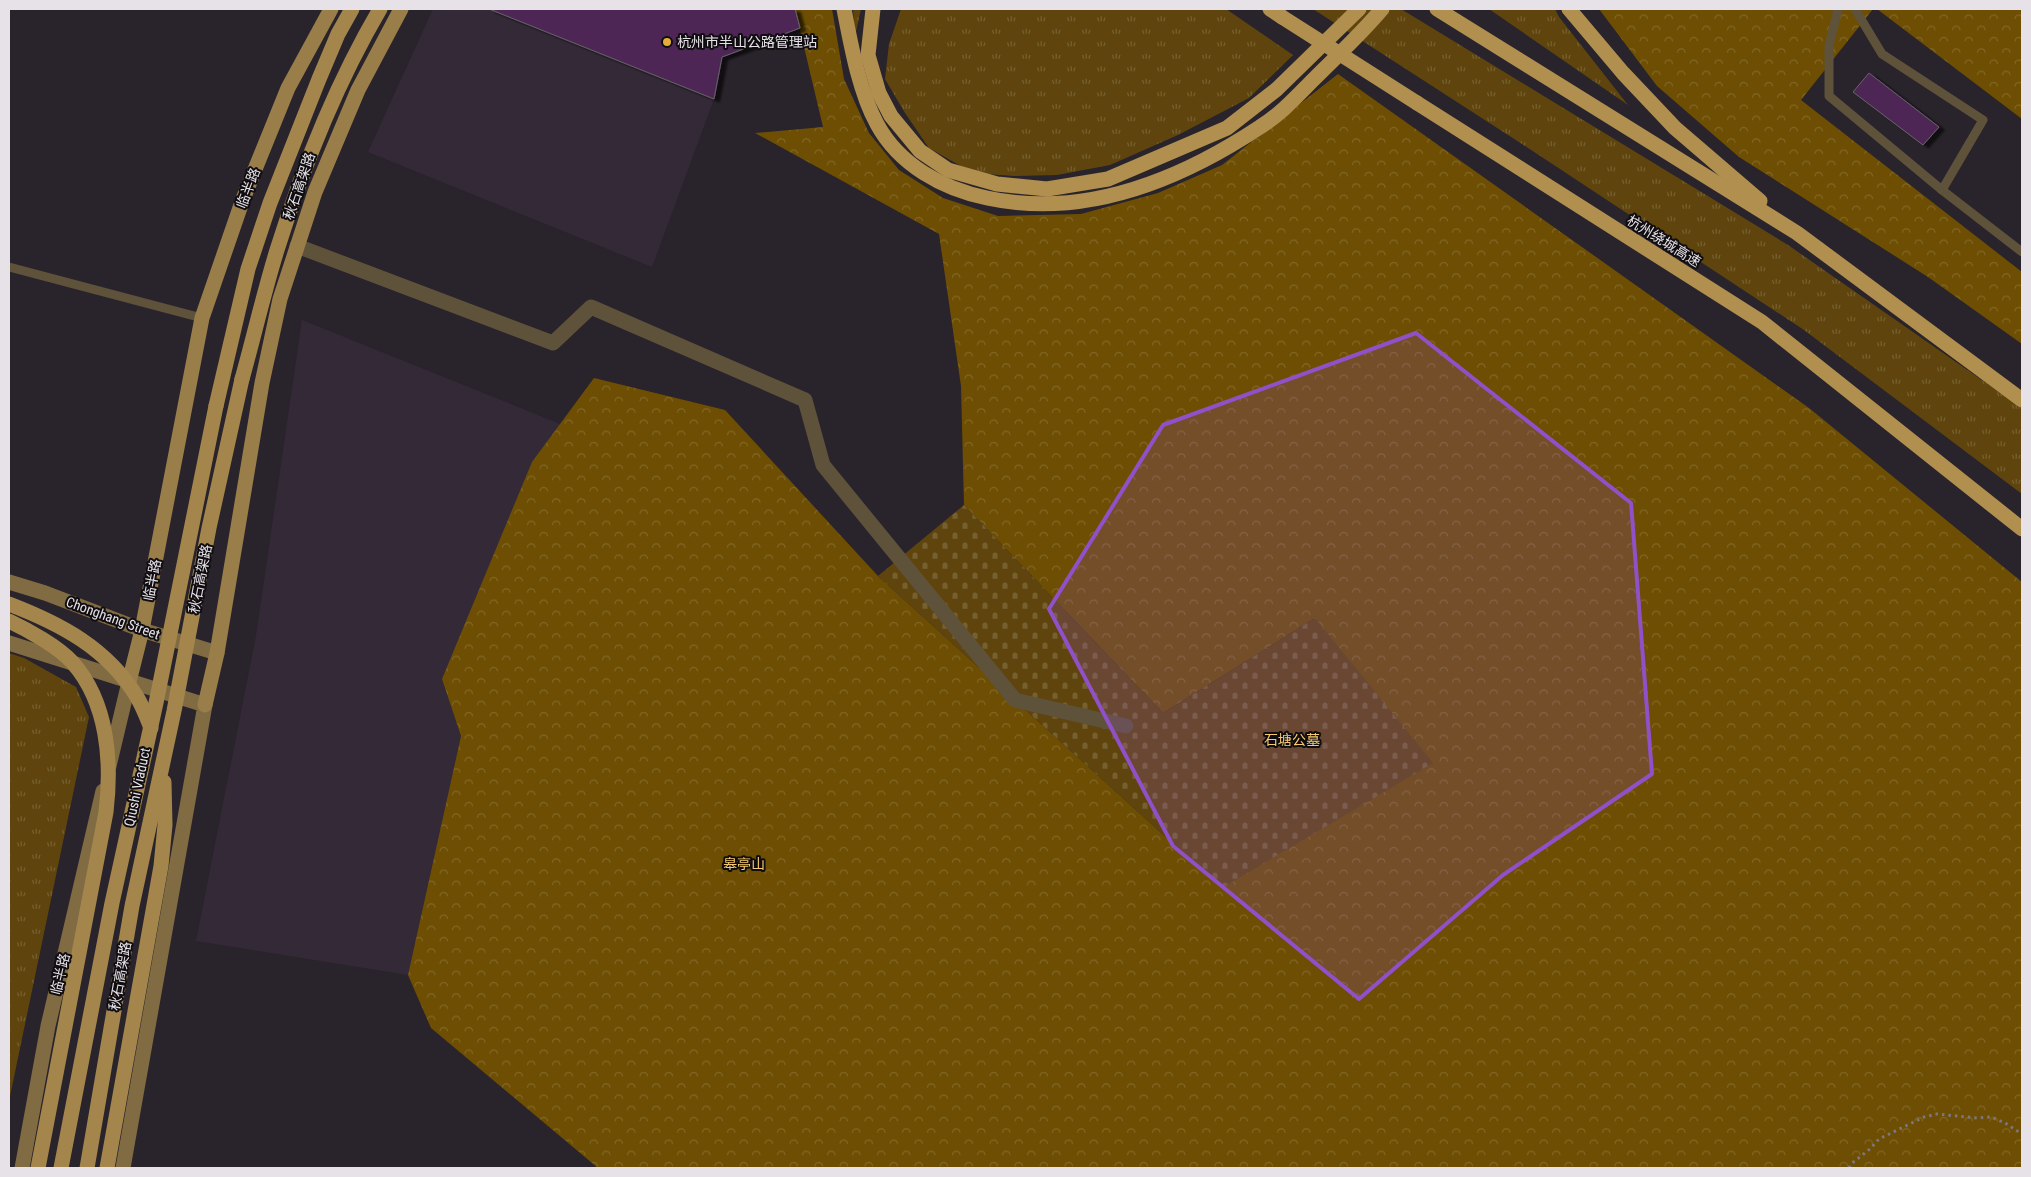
<svg xmlns="http://www.w3.org/2000/svg" width="2031" height="1177" font-family="'Roboto Condensed','Noto Sans SC',sans-serif">
	<style>
		.built { fill: #342a37 }
		.grass { fill: url(#grass-tufts) }
		.forest { fill: url(#forest-crowns) }
		.cemetery { fill: url(#cemetery-stones) }
		.building { fill: #4e2857; stroke: #68616a; filter: url(#shadow) }
		.lines { fill: none; stroke-linecap: round; stroke-linejoin: round }
		.path { stroke: #7c777e; stroke-width: 3; stroke-dasharray: 2.5 4; stroke-linecap: butt }
		.service { stroke: #5f523a; stroke-width: 9 }
		.minor { stroke: #5f523a; stroke-width: 15 }
		.secondary { stroke: #806b43; stroke-width: 15 }
		.primary { stroke: #997e4a; stroke-width: 15 }
		.trunk { stroke: #a4864c; stroke-width: 15 }
		.motorway { stroke: #b08f4f; stroke-width: 15 }
		.trunk-bridge { stroke: #a4864c; stroke-width: 15 }
		.motorway-bridge { stroke: #b08f4f; stroke-width: 15 }
		.marked { fill: #9050c7; fill-opacity: 0.2; stroke: #9050c7; stroke-width: 4; stroke-linejoin: round }
		.poi-dot { fill: #e4ad35; stroke: #100d11; stroke-width: 2 }
		.labels { text-anchor: middle; stroke-width: 4; stroke-linejoin: round; paint-order: stroke }
		.poi-label { font-size: 14px; fill: #e6e2e7; stroke: #100d11; text-anchor: start }
		.street-label { font-size: 14px; fill: #e6e2e7; stroke: #100d11 }
		.park-label { font-size: 14px; fill: #f8ca6f; stroke: #100d11 }
	</style>
	<defs>
		<pattern id="grass-tufts" width="24" height="20" patternUnits="userSpaceOnUse" patternTransform="scale(1.25)"><rect width="24" height="20" fill="#5f450d"/><path d="M3 7l-1-3M5 7V3M7 7l1-3M15 17l-1-3M17 17v-4M19 17l1-3" fill="none" stroke="#766030"/></pattern>
		<pattern id="forest-crowns" width="20" height="18" patternUnits="userSpaceOnUse" patternTransform="scale(1.25)"><rect width="20" height="18" fill="#6d4e02"/><path d="M2 6a3 3 0 1 1 6 0M12 15a3 3 0 1 1 6 0" fill="none" stroke="#826727"/></pattern>
		<pattern id="cemetery-stones" width="16" height="16" patternUnits="userSpaceOnUse" patternTransform="scale(1.25)"><rect width="16" height="16" fill="#5f450d"/><path d="M2 7V4a2 2 0 0 1 4 0v3zM10 15v-3a2 2 0 0 1 4 0v3z" fill="#766030"/></pattern>
		<filter id="shadow"><feDropShadow dx="5.5" dy="3" stdDeviation="1" flood-color="#0009"/></filter>
	</defs>
	<rect width="100%" height="100%" fill="#29232b"/>
	<g class="built">
		<polygon points="433,9 489,9 714,99 652,267 368,152"/>
		<polygon points="302,320 560,424 442,679 461,736 408,975 196,941 256,636"/>
	</g>
	<g class="grass">
		<polygon points="853,9 861,9 855,36 855,35"/>
		<polygon points="901,9 1226,9 1293,55 1249,98 1178,135 1110,165 1057,175 1014,176 973,173 929,148 905,113 885,79 889,44"/>
		<polygon points="1313,9 1401,9 1788,245 2022,408 2022,494 1804,330 1522,144"/>
		<polygon points="1489,9 1555,9 1559,17 1628,105"/>
		<polygon points="9,653 24,658 76,687 89,717 9,1101"/>
	</g>
	<g class="forest">
		<polygon points="795,9 832,9 844,79 869,133 899,170 943,198 998,216 1081,214 1158,193 1222,165 1338,74 1809,408 2022,582 2022,1168 598,1168 431,1028 408,975 461,736 442,679 532,462 594,378 725,410 878,576 1222,888 1315,618 1163,713 964,505 961,386 939,234 755,133 823,127"/>
		<polygon points="1599,9 1873,9 1801,100 2022,272 2022,344 1928,277 1739,157 1657,86"/>
		<polygon points="1877,9 2022,9 2022,119"/>
	</g>
	<polygon class="cemetery" points="964,505 1163,713 1315,618 1433,763 1222,888 878,576"/>
	<g class="building">
		<polygon points="489,9 795,9 800,28 722,57 714,99"/>
		<polygon points="1869,73 1939,127 1923,145 1853,92"/>
	</g>
	<g class="lines">
		<polyline class="path" points="1849,1168 1851,1164 1870,1149 1879,1139 1924,1117 1937,1114 1977,1118 1991,1117 2005,1123 2022,1134"/>
		<g class="service">
			<polyline points="1838,9 1829,46 1829,96 1942,190 2022,252"/>
			<polyline points="1855,9 1882,54 1983,120 1942,190"/>
			<polyline points="9,267 202,318"/>
		</g>
		<polyline class="minor" points="297,246 553,343 591,307 805,400 823,465 1015,700 1126,726"/>
		<g class="secondary">
			<polyline points="9,582 45,593 142,630 217,653"/>
			<polyline points="9,643 205,705 123,1168"/>
			<polyline points="109,766 129,682"/>
			<polyline points="22,1168 48,1026 103,791"/>
		</g>
		<g class="primary">
			<polyline points="129,682 142,630 202,318 243,199 288,88 331,9"/>
			<polyline points="205,705 217,653 262,383 280,299 315,192 358,90 401,9"/>
		</g>
		<g class="trunk">
			<path d="M242 379C254 336 264 292 277 250 303 167 336 84 380 9"/>
			<polyline points="216,406 248,269 270,203 319,79 338,34 352,9"/>
		</g>
		<g class="motorway">
			<path d="M844 9C851 45 859 91 877 124 899 165 943 189 987 198 1084 219 1180 180 1260 127 1281 114 1297 96 1314 79 1337 56 1361 34 1382 9"/>
			<polyline points="873,9 868,55 879,93 891,116 920,151 948,170 997,184 1047,189 1108,179 1227,128 1277,89 1359,9"/>
			<polyline points="1270,9 1282,17"/>
			<polyline points="1437,9 1797,233 2022,400"/>
			<polyline points="1569,9 1623,73 1675,128 1760,201"/>
			<polyline points="1417,103 1762,322 2022,529"/>
		</g>
		<g class="trunk-bridge">
			<path d="M9 604C61 624 107 648 137 697 143 707 147 718 151 728"/>
			<path d="M9 621C28 630 59 647 73 663 108 703 112 762 106 812L38 1168"/>
			<polyline points="61,1168 112,903 156,703 216,406"/>
			<polyline points="87,1168 132,906 174,711 209,528 242,379"/>
			<polyline points="107,1168 161,866 165,825 164,782"/>
		</g>
		<polyline class="motorway-bridge" points="1282,17 1417,103"/>
	</g>
	<path class="marked" d="M1416 333 1631 503 1652 774 1503 875 1359 999 1173 846 1049 609 1163 425Z"/>
	<circle class="poi-dot" cx="667" cy="42" r="5"/>
	<g class="labels">
		<g class="poi-label">
			<text x="677" y="47">杭州市半山公路管理站</text>
		</g>
		<g class="street-label">
			<text transform="translate(299 186) rotate(-71)" y="5">秋石高架路</text>
			<text transform="translate(248 188) rotate(-69)" y="5">临半路</text>
			<text transform="translate(1664 241) rotate(32)" y="5">杭州绕城高速</text>
			<text transform="translate(200 579) rotate(-79)" y="5">秋石高架路</text>
			<text transform="translate(152 580) rotate(-79)" y="5">临半路</text>
			<text transform="translate(113 618) rotate(20)" y="5">Chonghang Street</text>
			<text transform="translate(137 787) rotate(-78)" y="5">Qiushi Viaduct</text>
			<text transform="translate(60 974) rotate(-77)" y="5">临半路</text>
			<text transform="translate(120 976) rotate(-80)" y="5">秋石高架路</text>
		</g>
		<g class="park-label">
			<text x="1292" y="745">石塘公墓</text>
			<text x="744" y="869">皋亭山</text>
		</g>
	</g>
	<rect width="2031" height="1177" fill="none" stroke="#e6e2e7" stroke-width="20"/>
</svg>
